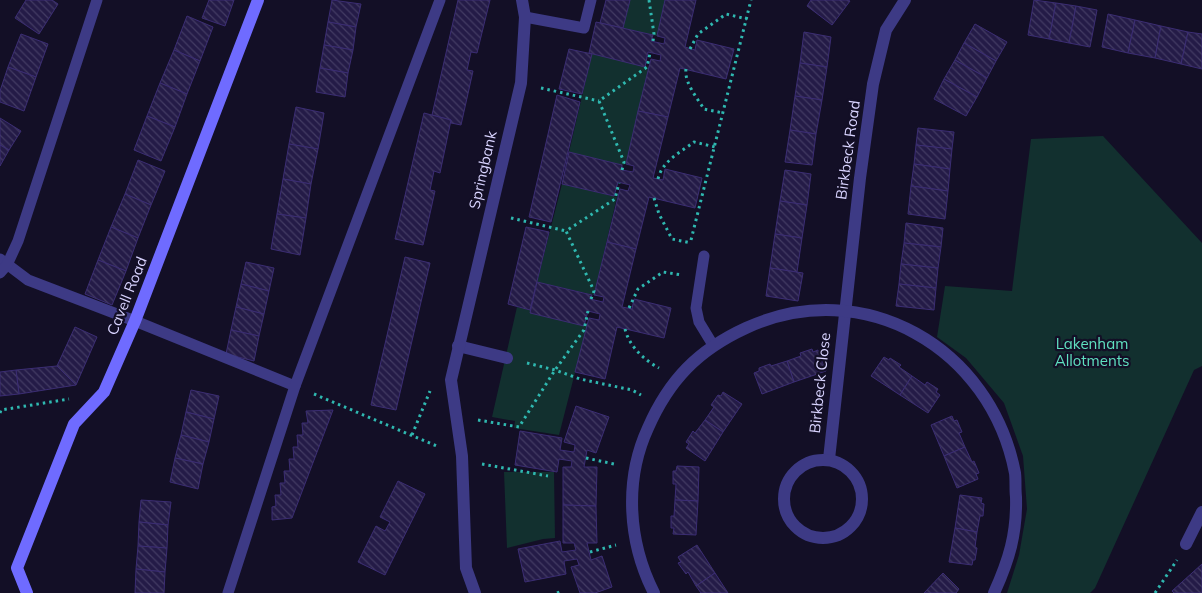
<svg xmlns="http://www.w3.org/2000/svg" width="1202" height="593" font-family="Mulish,sans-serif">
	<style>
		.green { fill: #12302f }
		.building { fill: url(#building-back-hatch); stroke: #3b2d73 }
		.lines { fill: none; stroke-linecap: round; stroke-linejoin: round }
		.path { stroke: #2fb8b0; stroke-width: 3; stroke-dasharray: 2.5 4; stroke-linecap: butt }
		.lane { stroke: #3d3a85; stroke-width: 11 }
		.street { stroke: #3d3a85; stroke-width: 12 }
		.secondary { stroke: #6f6bff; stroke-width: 12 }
		.labels { text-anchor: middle; stroke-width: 4.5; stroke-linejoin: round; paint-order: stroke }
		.street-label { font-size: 15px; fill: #d9d4ff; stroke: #130f26 }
		.park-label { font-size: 15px; fill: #5fe0c0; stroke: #130f26 }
	</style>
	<defs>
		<pattern id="building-back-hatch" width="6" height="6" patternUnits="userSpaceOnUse" patternTransform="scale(1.25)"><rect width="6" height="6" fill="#241b47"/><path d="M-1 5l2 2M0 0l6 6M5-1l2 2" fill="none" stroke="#433b63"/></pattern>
	</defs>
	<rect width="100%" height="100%" fill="#130f26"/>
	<g class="green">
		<polygon points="630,0 665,0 657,36 623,28"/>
		<polygon points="592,54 649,67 626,164 622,165 569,152"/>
		<polygon points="1103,136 1202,243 1202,366 1194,370 1095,588 1090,593 1007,593 1019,555 1027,509 1023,456 1004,403 966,358 937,337 945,286 1012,291 1031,139"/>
		<polygon points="562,184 617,197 594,295 537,282"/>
		<polygon points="517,307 530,310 530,313 587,326 559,435 514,428 515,421 492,417"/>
		<polygon points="504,472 554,472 555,538 543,539 507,548"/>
	</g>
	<g class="building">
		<polygon points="26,0 52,0 58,4 39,34 15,18"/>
		<polygon points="209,0 234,0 225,26 202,18"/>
		<polygon points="332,0 361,4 356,27 328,22"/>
		<polygon points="458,0 490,0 477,53 471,52 467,70 473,71 461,125 451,123 451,120 432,115"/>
		<polygon points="606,0 630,0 623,28 600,23"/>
		<polygon points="665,0 696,0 685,47 695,50 697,40 734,49 726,79 680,68 668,117 638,111 651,59 660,61 661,55 648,52 645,67 589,53 596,22 653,35 651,41 664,44 665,38 657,36"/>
		<polygon points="811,0 848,0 850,1 832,25 807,6"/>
		<polygon points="1034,0 1056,3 1049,39 1028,35"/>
		<polygon points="1056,3 1076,6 1069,43 1049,39"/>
		<polygon points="1076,6 1097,10 1090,47 1069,43"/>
		<polygon points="1108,14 1135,20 1128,53 1102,47"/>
		<polygon points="187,16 213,27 200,61 174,50"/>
		<polygon points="1135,20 1161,26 1155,58 1128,53"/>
		<polygon points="328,22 356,27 353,50 324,45"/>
		<polygon points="975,24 1007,42 996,61 964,43"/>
		<polygon points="1161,26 1188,32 1181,64 1155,58"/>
		<polygon points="804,32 831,37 827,67 800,63"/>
		<polygon points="1188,32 1202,34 1202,69 1181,64"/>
		<polygon points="21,34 48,44 36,77 8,67"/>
		<polygon points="964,43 996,61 987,78 955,60"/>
		<polygon points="324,45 353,50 348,73 320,68"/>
		<polygon points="569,49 592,54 582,94 559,89"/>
		<polygon points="174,50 200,61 187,94 160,83"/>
		<polygon points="955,60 987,78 977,97 944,79"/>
		<polygon points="800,63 827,67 822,100 795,96"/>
		<polygon points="8,67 36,77 24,111 0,102 0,91"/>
		<polygon points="320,68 348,73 345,97 316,92"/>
		<polygon points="944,79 977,97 966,116 934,99"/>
		<polygon points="160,83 187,94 175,127 147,116"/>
		<polygon points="557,95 580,102 551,222 529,217"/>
		<polygon points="795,96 822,100 816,134 790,130"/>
		<polygon points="296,107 324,113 318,149 289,144"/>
		<polygon points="638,111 668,117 653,178 663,180 665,169 702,178 695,208 649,197 636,249 607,242 620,189 628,191 630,185 618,182 614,196 562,184 569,152 622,165 622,170 633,172 634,166 626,164"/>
		<polygon points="424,113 451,120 440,173 434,171 430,190 435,191 423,245 395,239"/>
		<polygon points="147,116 175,127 161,161 134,150"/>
		<polygon points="0,118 21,131 9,150 0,145"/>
		<polygon points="918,128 954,132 952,149 916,145"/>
		<polygon points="790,130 816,134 812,165 785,162"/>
		<polygon points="289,144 318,149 311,184 283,179"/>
		<polygon points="0,145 9,150 0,166"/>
		<polygon points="916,145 952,149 950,169 914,164"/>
		<polygon points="138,160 165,171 151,205 125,194"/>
		<polygon points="914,164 950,169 948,191 911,186"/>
		<polygon points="785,170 811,174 807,205 780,201"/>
		<polygon points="283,179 311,184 306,218 277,214"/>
		<polygon points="911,186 948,191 945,219 908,214"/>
		<polygon points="125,194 151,205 138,238 111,227"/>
		<polygon points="780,201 807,205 802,238 775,234"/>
		<polygon points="277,214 306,218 300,255 271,249"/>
		<polygon points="906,223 943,228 941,247 904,243"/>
		<polygon points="111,227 138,238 126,271 98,260"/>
		<polygon points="526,227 549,232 530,310 508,304"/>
		<polygon points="775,234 802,238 797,272 770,268"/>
		<polygon points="607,242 636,249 622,307 632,309 634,299 671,308 664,338 617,327 605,379 575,372 589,318 599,320 600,314 588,311 584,326 530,313 537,282 592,295 590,299 603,302 604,297 594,295"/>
		<polygon points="904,243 941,247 938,268 901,264"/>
		<polygon points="405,257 430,263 396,410 371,405"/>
		<polygon points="98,260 126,271 112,305 85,294"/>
		<polygon points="246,262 274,268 269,291 241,284"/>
		<polygon points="901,264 938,268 936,288 899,284"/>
		<polygon points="770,268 803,273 798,301 766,296"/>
		<polygon points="241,284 269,291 264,314 236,307"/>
		<polygon points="899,284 936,288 934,310 896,306"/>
		<polygon points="236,307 264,314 259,336 231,330"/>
		<polygon points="75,327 97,337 76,385 57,366"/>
		<polygon points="231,330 259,336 254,361 226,354"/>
		<polygon points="812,349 813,352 818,350 826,371 794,382 787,361 801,356 800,353"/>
		<polygon points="884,357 889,360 890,358 901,365 899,367 912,376 900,395 871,376"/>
		<polygon points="787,361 794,382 762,394 754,373 759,371 759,368 770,364 771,366"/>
		<polygon points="57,366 76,385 19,394 16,370"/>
		<polygon points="16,370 19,394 0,396 0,372"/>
		<polygon points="912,376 925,385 927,382 938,389 936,392 940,395 928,413 900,395"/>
		<polygon points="191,390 219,396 214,419 186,412"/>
		<polygon points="723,392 742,404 723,432 705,420 714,407 711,405 718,395 721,396"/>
		<polygon points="576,406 609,417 596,453 587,450 584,467 597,467 596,506 563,505 563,467 571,467 572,461 559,459 557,472 515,465 520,431 562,438 560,450 574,452 575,445 564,442"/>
		<polygon points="333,410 292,518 272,520 272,507 276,506 275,495 281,495 280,483 285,483 284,471 290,471 289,459 294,459 293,447 298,447 297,435 303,435 302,423 308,423 306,411"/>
		<polygon points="186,412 214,419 209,442 181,435"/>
		<polygon points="952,416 954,421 957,420 962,432 959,433 965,447 944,456 931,425"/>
		<polygon points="705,420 723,432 705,461 686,448 689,444 686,442 693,431 695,433"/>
		<polygon points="181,435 209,442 203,464 175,458"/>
		<polygon points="965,447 972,462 974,461 979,473 976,474 978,479 957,488 944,456"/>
		<polygon points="175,458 203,464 198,489 170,482"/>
		<polygon points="677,466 699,467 698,501 675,500 676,484 673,484 673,471 676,471"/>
		<polygon points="398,481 425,494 385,575 358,562 376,526 385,531 390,522 380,517"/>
		<polygon points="960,495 982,498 981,503 984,504 983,516 980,516 977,532 955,528"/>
		<polygon points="141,500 171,502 168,525 139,522"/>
		<polygon points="675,500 698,501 696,535 673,534 674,528 671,528 671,516 674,516"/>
		<polygon points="563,505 596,506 597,543 587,543 591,560 602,556 612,587 595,593 580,593 571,567 579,565 577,559 564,561 566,574 525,582 518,549 560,541 562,552 576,550 574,543 563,543"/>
		<polygon points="139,522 168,525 167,548 138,546"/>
		<polygon points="955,528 977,532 975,547 977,548 975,560 973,560 972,565 949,562"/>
		<polygon points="697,545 715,573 696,586 688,572 686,574 678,563 681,562 678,557"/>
		<polygon points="138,546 167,548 165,572 136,569"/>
		<polygon points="1202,564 1202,593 1174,593 1172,591"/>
		<polygon points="136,569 165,572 164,593 135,593"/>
		<polygon points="715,573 728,593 701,593 696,586"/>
		<polygon points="943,573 959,589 956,593 924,593"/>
	</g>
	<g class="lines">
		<g class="path">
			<polyline points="649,0 654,34 653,41"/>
			<polyline points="690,49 698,34 726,14 747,19"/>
			<path d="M686 69C684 82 697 98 704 109L723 113"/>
			<polyline points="541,88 599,101"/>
			<polyline points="622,170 624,162 599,101 647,67 650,53"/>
			<path d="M658 179C662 161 681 152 694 142L715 147"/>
			<polyline points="654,198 659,214 672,239 691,243"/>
			<polyline points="511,218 566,231"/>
			<polyline points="691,240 751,0"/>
			<polyline points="591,299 594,291 566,231 615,199 619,183"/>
			<polyline points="629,308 638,289 663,272 682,275"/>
			<path d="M625 329C629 346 644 360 659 368"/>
			<polyline points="527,363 555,370 580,379 632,390 641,395"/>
			<polyline points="314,394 439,447"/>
			<polyline points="0,413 1,410 69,399"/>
			<polyline points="478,420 519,427 555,370 584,330 588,311"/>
			<polyline points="412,435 430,391"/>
			<polyline points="586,458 614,464"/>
			<polyline points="482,464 548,476"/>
			<polyline points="590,552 616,545"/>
			<polyline points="557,593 562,591"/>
			<polyline points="1155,593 1177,560"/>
		</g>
		<g class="lane">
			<polyline points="525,17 584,28 591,0"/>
			<polyline points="704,256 696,308 699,322 713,345"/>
			<polyline points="0,259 28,280 135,321 295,386"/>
			<polyline points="0,273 7,265 18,241 97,0"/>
			<polyline points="228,593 295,386 440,0"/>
		</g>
		<g class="street">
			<polyline points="458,346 507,358"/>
			<polyline points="829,459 860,178 873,84 886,30 905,0"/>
			<circle cx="823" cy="499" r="39"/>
			<polyline points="1186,544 1202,512"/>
			<polyline points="475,593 466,568 462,456 451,380 521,83 525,17 522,0"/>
			<path d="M654 593C628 542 624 480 648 428 669 380 698 350 746 328 864 274 991 348 1015 473 1016 481 1015 489 1016 497 1017 534 1009 560 994 593"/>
		</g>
		<polyline class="secondary" points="27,593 17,568 74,424 104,392 135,321 258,0"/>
	</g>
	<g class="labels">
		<g class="street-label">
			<text transform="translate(848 150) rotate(-82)" y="5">Birkbeck Road</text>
			<text transform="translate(483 170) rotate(-77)" y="5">Springbank</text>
			<text transform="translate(127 296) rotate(-68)" y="5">Cavell Road</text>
			<text transform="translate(820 383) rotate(-84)" y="5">Birkbeck Close</text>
		</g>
		<g class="park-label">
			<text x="1092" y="349">Lakenham<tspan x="1092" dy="17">Allotments</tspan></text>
		</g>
	</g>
</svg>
